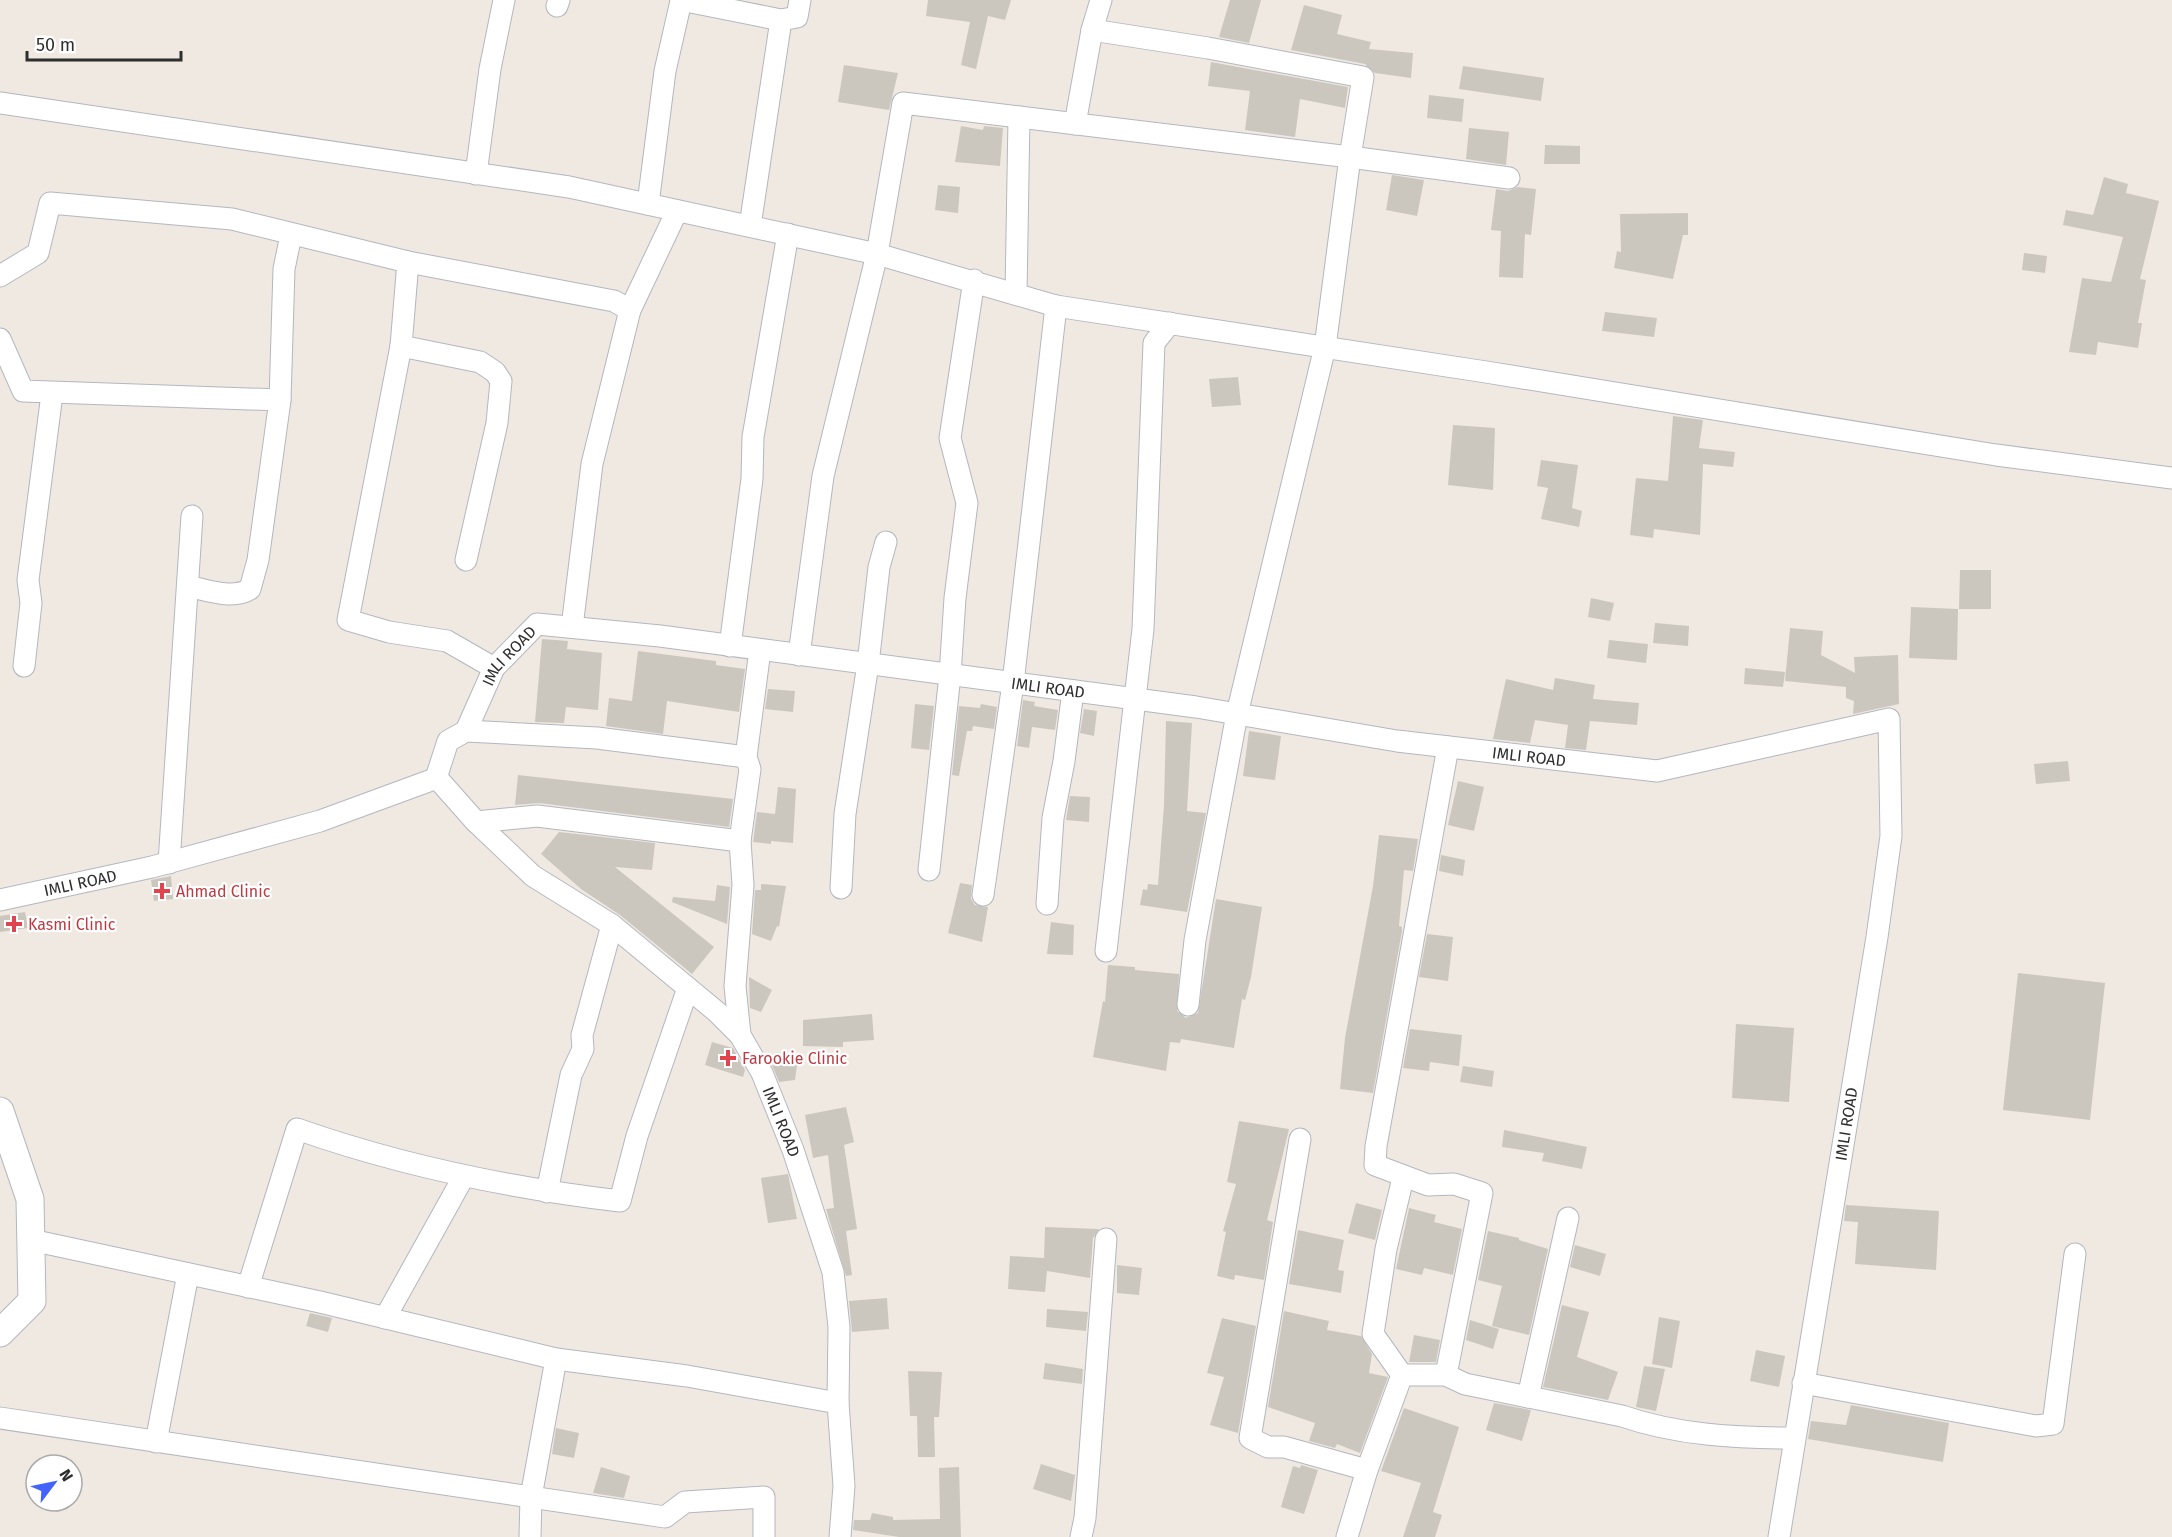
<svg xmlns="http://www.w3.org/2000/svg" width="2172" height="1537" font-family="'Fira Sans',sans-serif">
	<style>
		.building { fill: #cbc7bf }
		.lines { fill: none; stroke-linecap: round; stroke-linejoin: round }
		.minor-casing { stroke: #b4b7c1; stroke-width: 23 }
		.tertiary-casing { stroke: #b4b7c1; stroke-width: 29 }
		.minor { stroke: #fff; stroke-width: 21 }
		.tertiary { stroke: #fff; stroke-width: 27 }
		.health-dot { fill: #e0444e; stroke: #fff; stroke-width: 2 }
		.labels { text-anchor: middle; stroke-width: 4.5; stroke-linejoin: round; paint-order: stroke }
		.street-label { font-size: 16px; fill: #2e2e2e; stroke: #fff }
		.health-label { font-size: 16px; fill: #be3a42; stroke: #fff; text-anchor: start }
	</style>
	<rect width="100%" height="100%" fill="#efe9e1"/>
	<g class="building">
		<polygon points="928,0 1011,0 1005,20 988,16 976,69 961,65 970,22 926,16"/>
		<polygon points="1230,0 1261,0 1249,43 1219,37"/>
		<polygon points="1304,5 1342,15 1337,34 1371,42 1369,49 1413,53 1411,78 1375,73 1365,64 1291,50"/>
		<polygon points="1211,62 1348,87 1345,108 1300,99 1295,137 1245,130 1250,91 1208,86"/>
		<polygon points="844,65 898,73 889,110 838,102"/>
		<polygon points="1463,66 1544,78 1541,101 1459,89"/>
		<polygon points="1429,95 1464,99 1462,122 1427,118"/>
		<polygon points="961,126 983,130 984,126 1003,128 1000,166 955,162"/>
		<polygon points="1469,128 1509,132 1506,165 1466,159"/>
		<polygon points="1545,145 1580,146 1580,164 1544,164"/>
		<polygon points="1392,175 1424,180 1417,216 1386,210"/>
		<polygon points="2104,177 2128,184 2126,193 2159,201 2140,279 2146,280 2138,323 2142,323 2138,348 2098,342 2096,355 2069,352 2082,278 2111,282 2123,237 2063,225 2066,210 2093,215"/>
		<polygon points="938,185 960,187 958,213 935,210"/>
		<polygon points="1518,187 1536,189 1531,235 1525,234 1523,278 1499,277 1501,231 1491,230 1496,189 1508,191"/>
		<polygon points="1688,213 1688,235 1683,235 1673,279 1614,268 1617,251 1621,252 1620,214"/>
		<polygon points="2024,253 2047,256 2045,273 2022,270"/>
		<polygon points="1605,312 1657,318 1654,337 1602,331"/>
		<polygon points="1238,377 1241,405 1212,407 1209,379"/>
		<polygon points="1673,416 1703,420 1699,448 1735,452 1733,467 1703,464 1700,535 1654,529 1653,538 1630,535 1636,478 1668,481"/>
		<polygon points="1453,425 1495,428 1493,490 1448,485"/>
		<polygon points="1541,460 1578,465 1572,508 1582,511 1579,527 1541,519 1548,488 1537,486"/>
		<polygon points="1960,570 1991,570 1991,609 1959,609"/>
		<polygon points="1591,598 1614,603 1610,621 1588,617"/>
		<polygon points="1911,607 1958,609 1957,660 1909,658"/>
		<polygon points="1655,623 1689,626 1688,646 1653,643"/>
		<polygon points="1790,628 1823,631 1821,655 1855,673 1854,657 1898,655 1899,704 1853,714 1854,701 1846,698 1846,687 1785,681"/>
		<polygon points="542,639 568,641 567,649 602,653 598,710 566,707 564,723 535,722"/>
		<polygon points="1609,640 1648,644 1646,663 1607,658"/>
		<polygon points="638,651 716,661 716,665 745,669 739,712 667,701 663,734 606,726 609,698 632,701"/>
		<polygon points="1745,668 1785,672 1783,687 1744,684"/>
		<polygon points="1555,678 1595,685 1593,699 1639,703 1637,725 1590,721 1586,750 1565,748 1568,725 1535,720 1530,743 1493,739 1506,679 1553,690"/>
		<polygon points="768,689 795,691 793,712 765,709"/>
		<polygon points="1023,700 1035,702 1034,706 1058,710 1055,730 1032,727 1029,748 1017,746"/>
		<polygon points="915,704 934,706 929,750 911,748"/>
		<polygon points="981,704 997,707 994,729 973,726 972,731 967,731 959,776 952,775 959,706 980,708"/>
		<polygon points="1084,709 1097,711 1094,736 1080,733"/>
		<polygon points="1166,721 1192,723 1187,811 1206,813 1187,912 1140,905 1143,889 1147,890 1148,884 1158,885 1164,805"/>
		<polygon points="1249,731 1281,736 1275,780 1243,776"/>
		<polygon points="2068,761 2070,781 2036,784 2034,764"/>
		<polygon points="518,775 733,799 729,827 539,803 515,805"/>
		<polygon points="1458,781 1484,787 1474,831 1448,825"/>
		<polygon points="778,787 796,789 793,843 771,841 771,844 753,842 757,812 775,814"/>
		<polygon points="1070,796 1090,797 1089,822 1066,820"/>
		<polygon points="559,832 655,843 652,870 615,867 714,947 692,974 620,915 581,889 541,854"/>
		<polygon points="1379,835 1418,839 1413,871 1404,870 1399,926 1402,927 1402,931 1373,1093 1340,1089 1345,1038 1373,886"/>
		<polygon points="1441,855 1465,860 1463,876 1439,871"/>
		<polygon points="171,876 173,899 154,901 151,880"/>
		<polygon points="960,883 972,885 971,899 975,905 988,907 982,942 948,933"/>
		<polygon points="761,884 786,886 779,927 777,926 771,941 752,934 755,890 761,890"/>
		<polygon points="717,885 730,887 727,924 672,902 673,897 715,901"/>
		<polygon points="1216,899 1262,907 1251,977 1245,1000 1242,999 1234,1048 1181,1039 1180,1043 1170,1042 1166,1071 1093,1057 1103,1001 1105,1002 1108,965 1135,967 1135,970 1179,974 1177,1011 1186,1018 1198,1013"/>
		<polygon points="25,912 28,928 0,932 0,916"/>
		<polygon points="1051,922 1074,925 1073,955 1047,954"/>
		<polygon points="1427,934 1453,937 1448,981 1419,977"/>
		<polygon points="2018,973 2105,983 2090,1120 2003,1110"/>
		<polygon points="749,977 772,990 761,1012 750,1008"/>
		<polygon points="872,1014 874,1040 843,1042 843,1047 803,1046 803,1020"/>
		<polygon points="1736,1024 1794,1028 1789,1102 1732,1098"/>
		<polygon points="1410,1029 1462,1035 1459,1066 1430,1062 1429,1071 1403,1068"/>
		<polygon points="712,1042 733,1048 745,1070 743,1077 705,1065"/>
		<polygon points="772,1065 797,1065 795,1080 779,1082"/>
		<polygon points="1463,1066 1494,1071 1492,1087 1460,1082"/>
		<polygon points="846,1107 854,1142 844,1145 857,1229 846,1231 852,1275 846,1276 826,1209 834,1208 828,1155 813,1158 805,1115"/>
		<polygon points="1239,1121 1289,1129 1267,1220 1273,1222 1264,1280 1235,1275 1234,1280 1217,1276 1226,1232 1223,1231 1236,1184 1227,1182"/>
		<polygon points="1504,1130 1587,1147 1582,1169 1542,1161 1544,1153 1502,1147"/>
		<polygon points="788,1174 797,1219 768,1223 761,1178"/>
		<polygon points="1356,1203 1382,1210 1375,1240 1348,1233"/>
		<polygon points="1846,1205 1939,1211 1936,1270 1855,1264 1858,1222 1844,1221"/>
		<polygon points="1409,1208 1436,1215 1434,1222 1462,1229 1453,1275 1424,1268 1422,1275 1396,1269"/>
		<polygon points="1045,1227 1099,1229 1093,1238 1090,1278 1047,1271 1045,1292 1008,1289 1010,1256 1044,1258"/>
		<polygon points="1298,1230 1344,1240 1338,1270 1344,1271 1341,1293 1289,1284"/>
		<polygon points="1488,1231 1519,1238 1519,1240 1548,1249 1529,1335 1492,1326 1502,1286 1478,1280"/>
		<polygon points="1575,1245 1606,1254 1600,1276 1570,1267"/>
		<polygon points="1117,1265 1142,1268 1139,1295 1117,1293"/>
		<polygon points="887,1298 889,1329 852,1332 849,1301"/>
		<polygon points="1562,1305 1589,1312 1577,1357 1618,1372 1608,1400 1543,1387"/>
		<polygon points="1047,1309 1088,1312 1086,1331 1046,1327"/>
		<polygon points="1284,1311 1329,1321 1327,1330 1361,1336 1372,1354 1369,1373 1388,1377 1360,1453 1337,1444 1335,1448 1309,1441 1315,1423 1268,1407"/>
		<polygon points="310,1313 332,1318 328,1332 306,1326"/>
		<polygon points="1659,1317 1680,1321 1672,1368 1652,1364"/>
		<polygon points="1222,1318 1256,1326 1238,1433 1210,1425 1224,1377 1207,1373"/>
		<polygon points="1470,1320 1499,1329 1493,1349 1466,1340"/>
		<polygon points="1414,1335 1440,1340 1436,1362 1409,1362"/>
		<polygon points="1756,1350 1785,1356 1779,1387 1750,1381"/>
		<polygon points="1045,1363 1083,1369 1082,1384 1043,1379"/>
		<polygon points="1644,1366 1665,1369 1656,1411 1636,1407"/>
		<polygon points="908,1371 942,1372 939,1417 934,1417 935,1457 918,1457 917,1416 910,1416"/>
		<polygon points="1494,1403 1531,1410 1522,1441 1486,1430"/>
		<polygon points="1851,1405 1949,1423 1943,1462 1808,1439 1811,1421 1846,1425"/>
		<polygon points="1404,1408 1459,1427 1433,1512 1442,1515 1435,1537 1403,1537 1421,1483 1381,1471"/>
		<polygon points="556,1428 579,1433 574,1458 552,1454"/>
		<polygon points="1041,1464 1075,1475 1071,1501 1033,1489"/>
		<polygon points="1301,1465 1318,1470 1304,1514 1281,1507 1293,1466 1300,1468"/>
		<polygon points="601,1467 630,1476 624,1498 593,1493"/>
		<polygon points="959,1467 961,1537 899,1537 853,1530 854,1520 870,1520 872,1513 893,1517 893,1520 940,1519 939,1468"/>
	</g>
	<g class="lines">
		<defs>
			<g id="minor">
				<polyline points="681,0 781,20"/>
				<polyline points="557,6 559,0"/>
				<polyline points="1092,30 1101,0"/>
				<polyline points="0,103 569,187 877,254 1056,306 1486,372 1996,455 2172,478"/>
				<polyline points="1075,124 1092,30 1208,48 1363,77 1350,157 1509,178"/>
				<polyline points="476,174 490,69 504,0"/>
				<polyline points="648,204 665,71 681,1"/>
				<polyline points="750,226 781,20 797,17 800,0"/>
				<polyline points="408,262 401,346 348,620 389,632 447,641 494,668"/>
				<polyline points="0,276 38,253 50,203 232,219 408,262 614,301 630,310 592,464 572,627"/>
				<polyline points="1016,294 1019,117"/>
				<polyline points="630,310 677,211"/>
				<polyline points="0,339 23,391 280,400"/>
				<polyline points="401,346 480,362 495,372 501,381 497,423 466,560"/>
				<path d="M188 586C206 590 233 600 250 589L258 560 280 400 284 269 291 235"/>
				<polyline points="730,646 752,479 753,437 788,234"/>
				<polyline points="799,655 823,476 877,254 903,103 1350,157 1325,347 1237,714 1195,940 1188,1005"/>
				<polyline points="24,666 31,603 28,580 52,394"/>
				<polyline points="466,731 597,738 746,757"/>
				<path id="s1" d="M436 778 448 741 466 731 494 668 537 624 660 636 1196 707 1397 741 1657 771 1889 719 1891 836 1877 937 1779 1537"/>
				<polyline points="476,822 537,816 740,841"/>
				<polyline points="169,863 192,516"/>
				<polyline points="929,870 950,675 955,598 967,503 950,438 974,280"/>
				<polyline points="841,888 845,814 868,664 879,567 886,542"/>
				<polyline points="983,895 1013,683 1056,306"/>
				<path id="s2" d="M0 900 152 867 320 821 437 778 476 822 533 876 612 925 717 1012 740 1035 762 1073 793 1150 833 1272 839 1327 838 1403 844 1486 840 1537"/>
				<polyline points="1047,904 1053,818 1064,761 1073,691"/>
				<polyline points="1106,951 1143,629 1154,343 1170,323"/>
				<polyline points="740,1035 735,986 743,885 740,841 750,769 746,757 760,650"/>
				<polyline points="1300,1139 1250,1438 1268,1447 1284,1447 1367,1470"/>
				<polyline points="547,1192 571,1075 583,1049 582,1035 612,925"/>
				<polyline points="31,1240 320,1302 556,1359 687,1376 838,1403"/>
				<path d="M248 1287 297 1129C402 1166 510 1188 620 1201L637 1136 688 988"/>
				<polyline points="385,1318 464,1176"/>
				<path d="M1402 1375H1446L1465 1384 1622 1416C1677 1435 1736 1438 1794 1438"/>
				<polyline points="1402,1375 1373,1334 1386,1249 1403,1178"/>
				<polyline points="1446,1375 1482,1193 1454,1184 1428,1185 1375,1165 1376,1146 1448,747"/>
				<polyline points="1803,1383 2036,1426 2053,1424 2075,1254"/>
				<polyline points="1528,1397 1568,1218"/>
				<polyline points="0,1418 665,1517 685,1502 764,1497 764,1537"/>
				<polyline points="156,1442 188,1274"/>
				<polyline points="530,1537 531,1497 556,1359"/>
				<polyline points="1081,1537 1085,1518 1106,1239"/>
				<polyline points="1347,1537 1367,1470 1402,1375"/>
			</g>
			<polyline id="tertiary" points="0,1111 30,1199 32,1301 0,1333"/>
		</defs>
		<use href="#minor" class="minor-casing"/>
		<use href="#tertiary" class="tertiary-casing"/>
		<use href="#minor" class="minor"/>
		<use href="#tertiary" class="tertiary"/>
	</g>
	<g class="health-dot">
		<path d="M159 882h6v6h6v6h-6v6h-6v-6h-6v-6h6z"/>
		<path d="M11 915h6v6h6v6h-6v6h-6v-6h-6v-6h6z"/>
		<path d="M725 1049h6v6h6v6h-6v6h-6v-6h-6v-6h6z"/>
	</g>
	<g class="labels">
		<g class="street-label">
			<text dy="6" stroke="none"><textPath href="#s1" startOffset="147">IMLI ROAD</textPath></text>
			<text dy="6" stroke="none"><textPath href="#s1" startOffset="705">IMLI ROAD</textPath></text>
			<text dy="6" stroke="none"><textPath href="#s1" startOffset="1191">IMLI ROAD</textPath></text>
			<text dy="6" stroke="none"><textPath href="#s2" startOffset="82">IMLI ROAD</textPath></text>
			<text dy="6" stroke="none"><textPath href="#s2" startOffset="950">IMLI ROAD</textPath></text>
			<text transform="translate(1846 1124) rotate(-81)" y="6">IMLI ROAD</text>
		</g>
		<g class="health-label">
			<text x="176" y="897">Ahmad Clinic</text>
			<text x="28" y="930">Kasmi Clinic</text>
			<text x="742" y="1064">Farookie Clinic</text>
		</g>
	</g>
	<g transform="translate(54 1483) rotate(58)"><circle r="28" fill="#ffffff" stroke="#ababab" stroke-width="1.5"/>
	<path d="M0-4.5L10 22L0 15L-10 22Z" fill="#4264fb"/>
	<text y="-9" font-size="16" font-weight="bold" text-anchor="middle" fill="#2e2e2e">N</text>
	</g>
	<path d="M27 51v9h154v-9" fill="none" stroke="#2e2e2e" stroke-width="3"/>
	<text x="36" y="51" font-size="18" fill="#2e2e2e" stroke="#ffffff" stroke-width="4.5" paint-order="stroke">50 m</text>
</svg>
